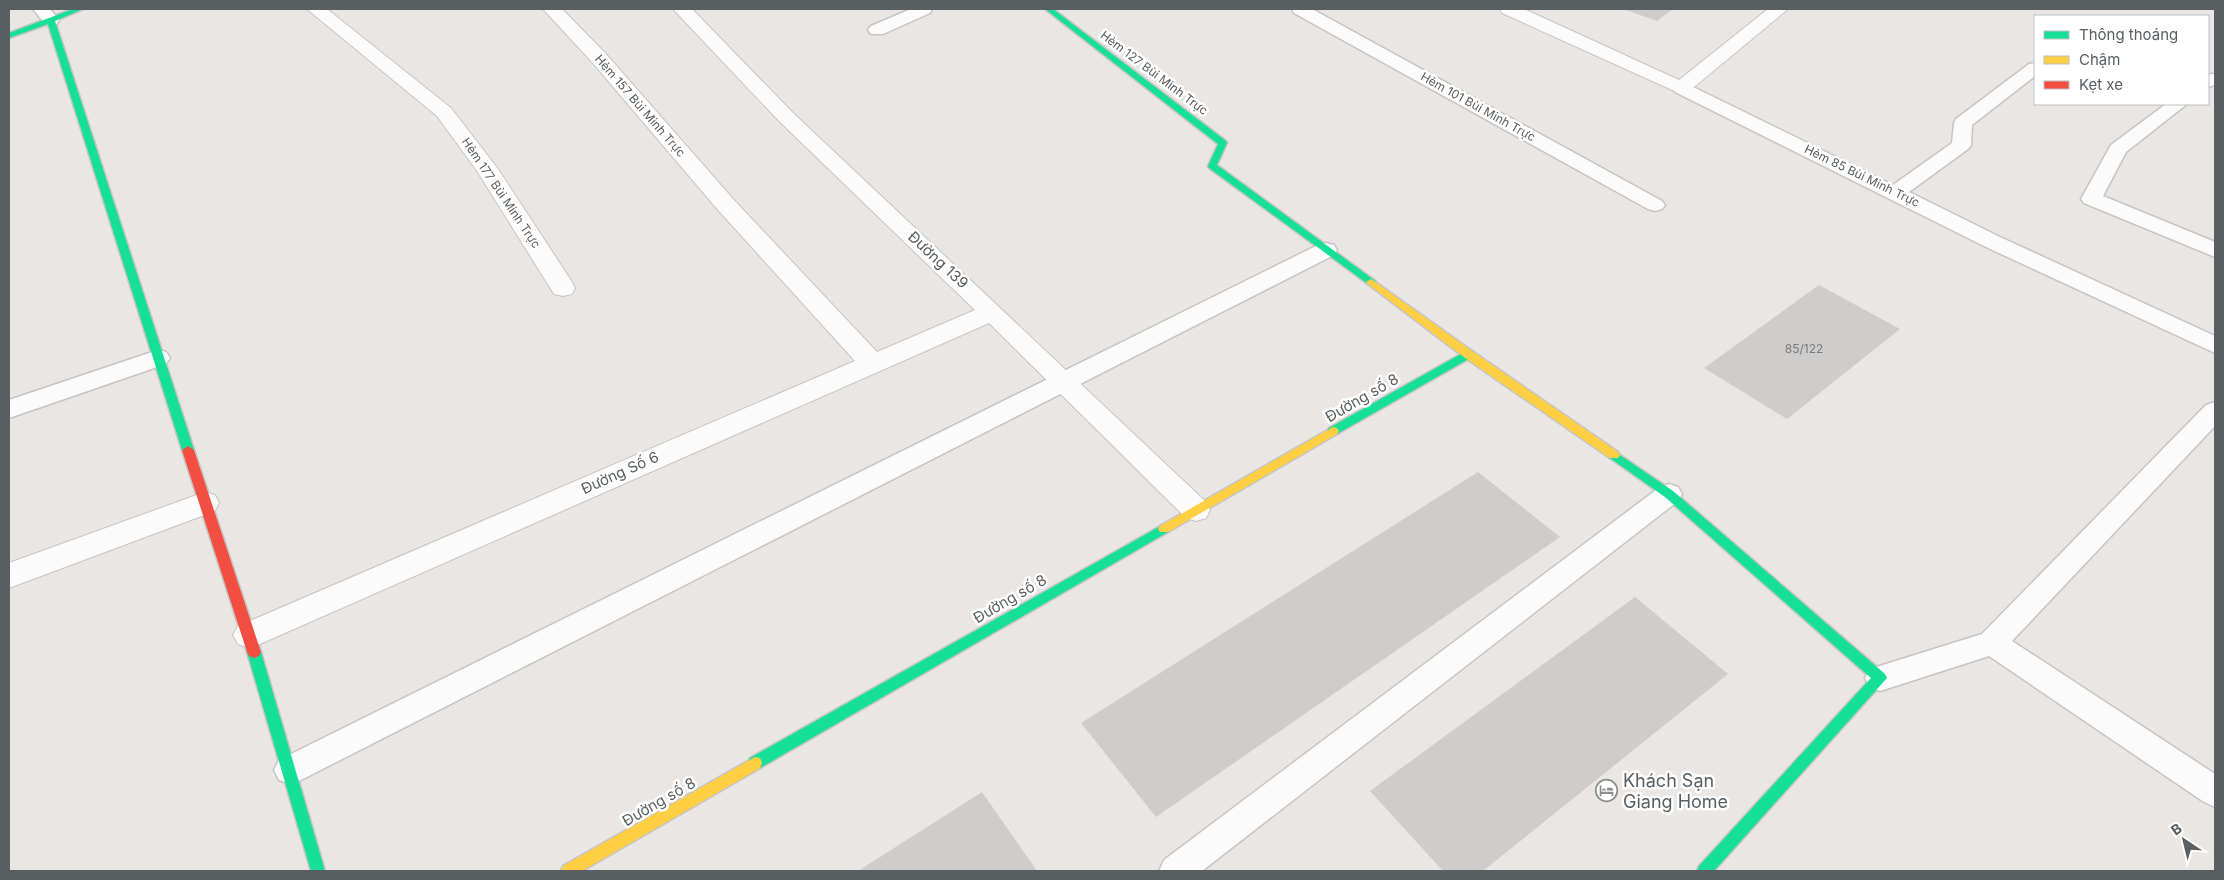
<svg xmlns="http://www.w3.org/2000/svg" width="2224" height="880" font-family="Inter,sans-serif">
	<style>
		.building { fill: #cfcdcc }
		.lines { fill: none; stroke-linecap: round; stroke-linejoin: round }
		.lane-casing { stroke: #c5c5c5; stroke-width: 3 }
		.street-casing { stroke: #c5c5c5; stroke-width: 2 }
		.fast-casing { stroke: #c5c5c5; stroke-width: 3 }
		.slow-casing { stroke: #c5c5c5; stroke-width: 3 }
		.jam-casing { stroke: #c5c5c5; stroke-width: 3 }
		.lane { fill: #fcfbfb; fill-rule: evenodd }
		.street { fill: #fcfbfb; fill-rule: evenodd }
		.fast { fill: #16e098; fill-rule: evenodd }
		.slow { fill: #ffcf43; fill-rule: evenodd }
		.jam { fill: #f24e42; fill-rule: evenodd }
		.labels { text-anchor: middle; stroke-width: 5; stroke-linejoin: round; paint-order: stroke }
		.far-street-label { font-size: 12px; fill: #595e61; stroke: #fff }
		.number-label { font-size: 12px; fill: #787b7d }
		.street-label { font-size: 15px; fill: #595e61; stroke: #fff }
		.near-poi-label { font-size: 18px; fill: #595e61; stroke: #fff; text-anchor: start }
	</style>
	<rect width="100%" height="100%" fill="#e9e6e3"/>
	<g class="building">
		<polygon points="1623,9 1673,9 1657,21"/>
		<polygon points="1819,285 1900,329 1787,419 1704,368"/>
		<polygon points="1478,472 1560,537 1156,817 1081,723"/>
		<polygon points="1635,597 1728,674 1483,871 1443,871 1370,791"/>
		<polygon points="982,792 1037,871 858,871"/>
	</g>
	<g class="lines">
		<defs>
			<g id="lane">
				<polygon points="33,9 50,9 59,20 57,24 45,24"/>
				<polygon points="911,9 932,9 930,13 883,34 871,34 868,30 871,26"/>
				<polygon points="1292,9 1312,9 1662,201 1665,205 1662,209 1655,211 1648,209 1294,13"/>
				<polygon points="2035,63 2035,76 1972,125 1971,145 1968,149 1909,192 2000,237 2215,336 2215,353 1986,247 1675,92 1672,88 1675,84 1681,83 1687,84 1893,185 1952,143 1954,123 1956,119 2029,64"/>
				<polygon points="2212,74 2215,74 2215,85 2208,87 2208,75"/>
				<polygon points="2166,104 2187,104 2126,152 2103,196 2215,242 2215,257 2084,203 2081,199 2111,145"/>
				<polygon points="1326,243 1334,245 1337,250 1334,255 301,780 290,784 279,780 274,770 279,760 1318,245"/>
				<polygon points="158,350 166,352 170,358 166,364 9,418 9,400"/>
				<polygon points="2215,402 2215,426 2012,641 2215,774 2215,807 2204,802 1989,656 1880,691 1870,687 1865,678 1870,669 1982,634 2206,405"/>
				<polygon points="1669,484 1678,487 1682,494 1678,501 1202,871 1159,871 1164,860 1660,487"/>
			</g>
			<g id="street">
				<polygon points="307,9 327,9 451,108 498,169 572,282 575,288 572,294 563,296 554,294 477,171 437,116"/>
				<polygon points="543,9 562,9 606,54 734,200 877,352 975,310 779,121 673,9 692,9 793,113 1206,502 1210,510 1206,518 1196,521 1186,518 989,323 260,644 249,648 238,644 233,635 238,626 855,361 718,210 592,62"/>
				<polygon points="1500,9 1524,9 1679,80 1768,9 1788,9 1688,92 1681,94 1502,13"/>
				<polygon points="205,492 215,495 219,503 215,511 9,588 9,563"/>
			</g>
			<g id="fast">
				<polygon points="73,9 83,9 55,21 194,450 188,454 182,450 48,24 9,38 9,33"/>
				<polygon points="1045,9 1053,9 1226,141 1227,143 1217,165 1374,280 1376,282 1374,284 1368,284 1209,168 1208,166 1218,144"/>
				<polygon points="1468,350 1472,351 1473,354 1472,357 1337,434 1329,434 1327,431 1329,428"/>
				<polygon points="1614,451 1673,491 1885,674 1887,678 1714,871 1697,871 1699,866 1871,678 1665,497 1610,458 1608,455"/>
				<polygon points="1164,524 1168,526 1170,529 1168,532 760,768 755,769 750,768 748,763 750,758"/>
				<polygon points="254,646 259,648 261,652 325,871 311,871 247,652 249,648"/>
			</g>
			<g id="slow">
				<polygon points="1371,279 1472,351 1618,452 1620,455 1618,458 1610,458 1464,357 1368,284 1366,282"/>
				<polygon points="1333,427 1337,428 1339,431 1337,434 1168,532 1160,532 1158,529 1160,526"/>
				<polygon points="755,757 760,758 762,763 760,768 582,871 561,871 563,866"/>
			</g>
			<polygon id="jam" points="188,446 194,450 261,652 259,656 254,658 249,656 247,652 182,450"/>
		</defs>
		<use href="#lane" class="lane-casing"/>
		<use href="#street" class="street-casing"/>
		<use href="#fast" class="fast-casing"/>
		<use href="#slow" class="slow-casing"/>
		<use href="#jam" class="jam-casing"/>
		<use href="#lane" class="lane"/>
		<use href="#street" class="street"/>
		<use href="#fast" class="fast"/>
		<use href="#slow" class="slow"/>
		<use href="#jam" class="jam"/>
	</g>
	<defs>
		<symbol id="hotel-ring" viewBox="-11 -11 22 22"><circle r="9.5" fill="#fff" stroke="#8b8e8e" stroke-width="1.5"/><path d="M-6-4.5h1.5V1H6V5H4.5V3h-9V5H-6ZM-4 0a1.8 1.8 0 1 1 3.6 0ZM.5 0V-2.5h3Q6-2.5 6 0Z" fill="#8b8e8e"/></symbol>
	</defs>
	<g fill-rule="evenodd">
		<use href="#hotel-ring" x="1594" y="778" width="25" height="25"/>
	</g>
	<g class="labels">
		<g class="far-street-label">
			<text transform="translate(1154 73) rotate(37)" y="4">Hẻm 127 Bùi Minh Trực</text>
			<text transform="translate(640 106) rotate(49)" y="4">Hẻm 157 Bùi Minh Trực</text>
			<text transform="translate(1478 107) rotate(29)" y="4">Hẻm 101 Bùi Minh Trực</text>
			<text transform="translate(1862 176) rotate(26)" y="4">Hẻm 85 Bùi Minh Trực</text>
			<text transform="translate(501 193) rotate(56)" y="4">Hẻm 177 Bùi Minh Trực</text>
		</g>
		<g class="number-label">
			<text x="1804" y="353">85/122</text>
		</g>
		<g class="street-label">
			<text transform="translate(938 260) rotate(43)" y="5">Đường 139</text>
			<text transform="translate(1362 398) rotate(-30)" y="5">Đường số 8</text>
			<text transform="translate(620 473) rotate(-24)" y="5">Đường Số 6</text>
			<text transform="translate(1010 599) rotate(-30)" y="5">Đường số 8</text>
			<text transform="translate(659 802) rotate(-30)" y="5">Đường số 8</text>
		</g>
		<g class="near-poi-label">
			<text x="1623" y="787">Khách Sạn<tspan x="1623" dy="21">Giang Home</tspan></text>
		</g>
	</g>
	<rect width="2224" height="880" fill="none" stroke="#595e61" stroke-width="20"/>
	<rect x="2034" y="15" width="175" height="90" fill="#ffffff" stroke="#bdbfc0"/>
	<rect x="2044" y="31" width="25" height="8" fill="#16e098" stroke="#bdbfc0"/>
	<text x="2079" y="40" font-size="15" fill="#595e61">Thông thoáng</text>
	<rect x="2044" y="56" width="25" height="8" fill="#ffcf43" stroke="#bdbfc0"/>
	<text x="2079" y="65" font-size="15" fill="#595e61">Chậm</text>
	<rect x="2044" y="81" width="25" height="8" fill="#f24e42" stroke="#bdbfc0"/>
	<text x="2079" y="90" font-size="15" fill="#595e61">Kẹt xe</text>
	<g transform="translate(2184 840) rotate(325)" stroke="#ffffff" stroke-width="4" paint-order="stroke">
	<path d="M0-4L9 19L0 12L-9 19Z" fill="#595e61"/>
	<text y="-8" font-size="14" font-weight="bold" text-anchor="middle" fill="#595e61">B</text>
	</g>
</svg>
